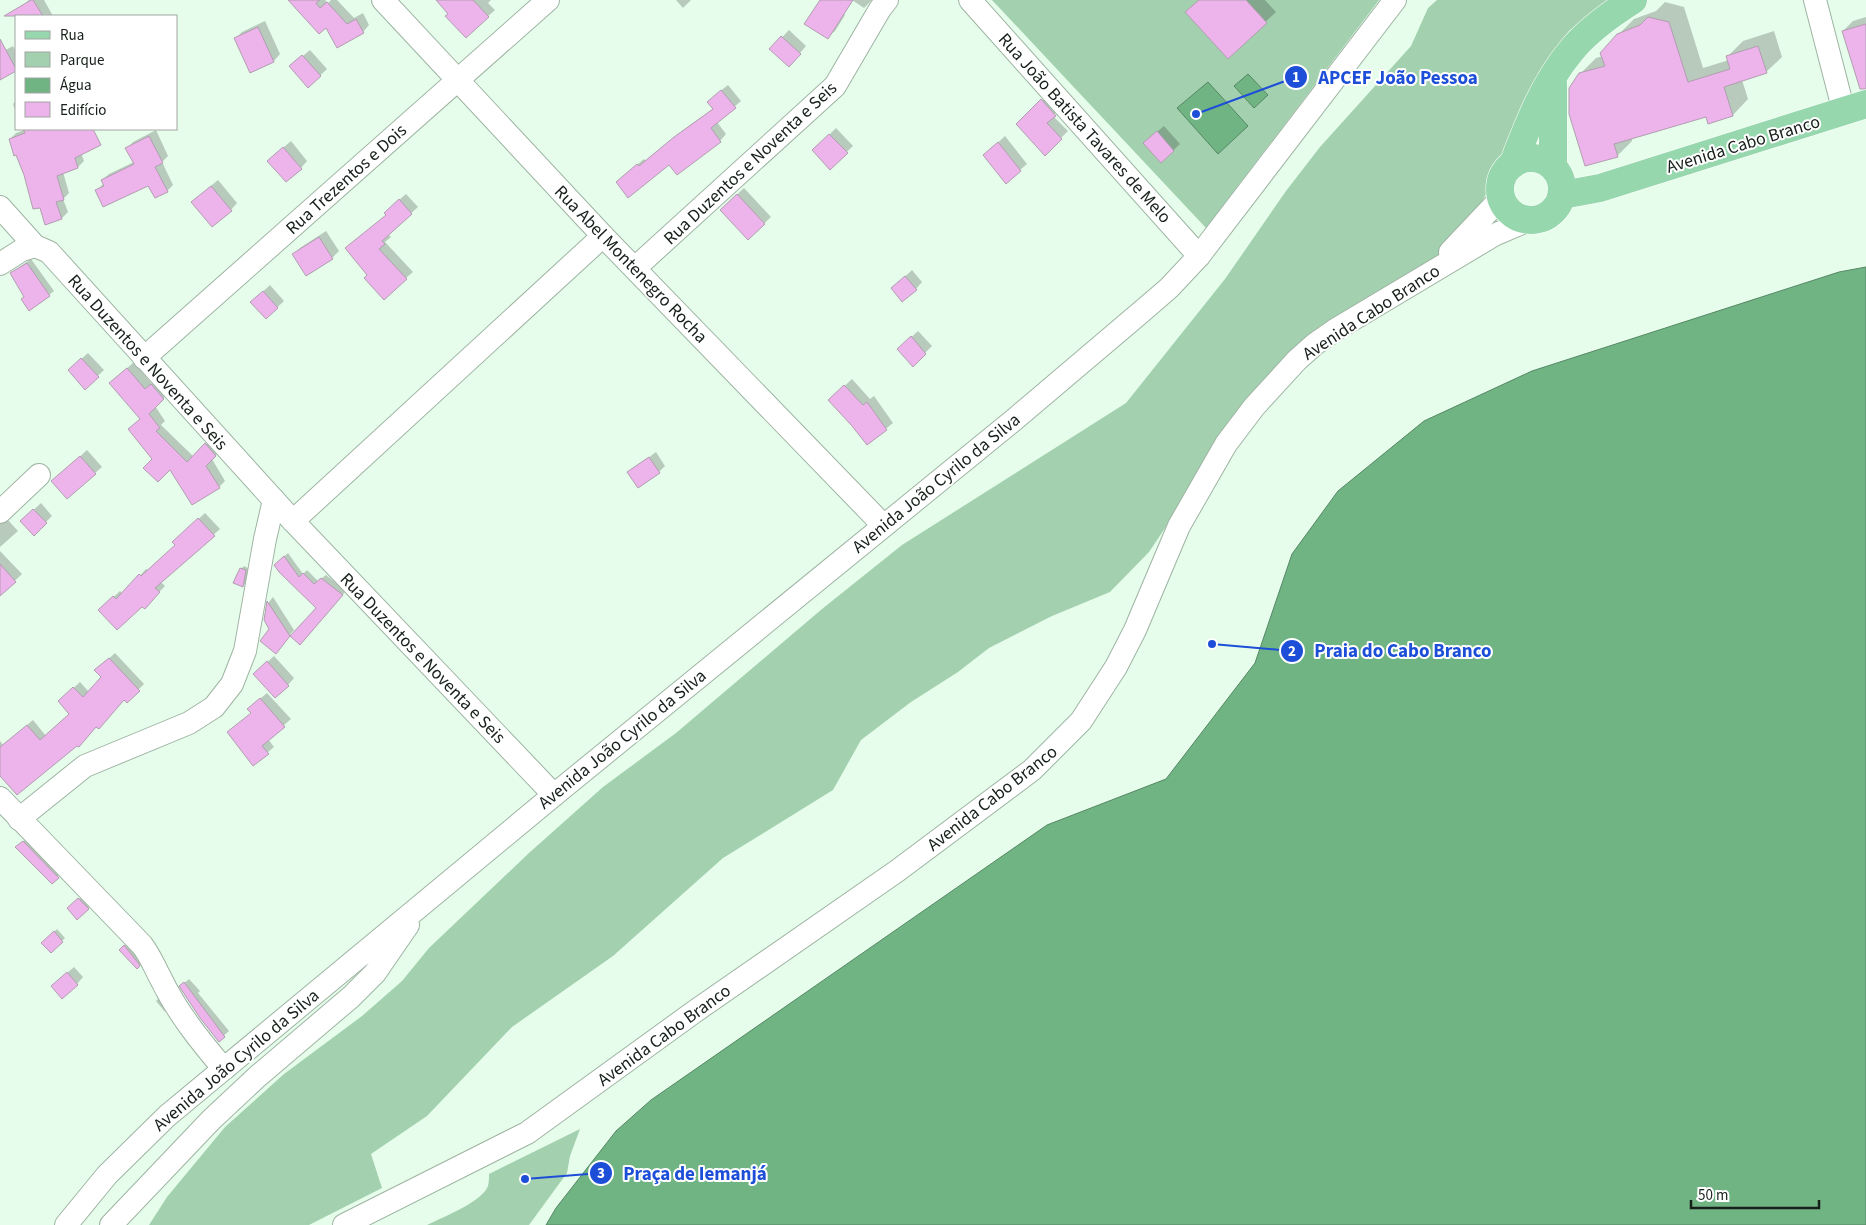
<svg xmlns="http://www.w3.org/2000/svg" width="1866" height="1225" font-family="'Source Sans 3',sans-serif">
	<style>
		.green { fill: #a3d1af }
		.water { fill: #70b484; stroke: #558764 }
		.shadow { fill: #0003 }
		.building { fill: #edb3eb; stroke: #b19eb0 }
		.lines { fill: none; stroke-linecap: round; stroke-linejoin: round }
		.minor-casing { stroke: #9eb4a3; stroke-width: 24 }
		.major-casing { stroke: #fff; stroke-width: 29 }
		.minor { stroke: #fff; stroke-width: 22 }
		.major { stroke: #96d7ad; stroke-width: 28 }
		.labels { text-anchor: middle; stroke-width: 4; stroke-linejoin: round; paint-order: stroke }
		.street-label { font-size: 18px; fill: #161f19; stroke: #fff }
		.leader { fill: none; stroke: #1d4ed8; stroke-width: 2 }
		.callout-dot { fill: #1d4ed8; stroke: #fff; stroke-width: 2 }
		.mark-label { font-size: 15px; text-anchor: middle; font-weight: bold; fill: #fff }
		.callout-label { font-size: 19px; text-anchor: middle; font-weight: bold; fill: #1d4ed8; stroke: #fff; stroke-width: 4; stroke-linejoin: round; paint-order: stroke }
	</style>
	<rect width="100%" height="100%" fill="#e6fdeb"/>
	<g class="green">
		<polygon points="992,0 1379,0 1206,228"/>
		<polygon points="1437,0 1611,0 1569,31 1530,95 1506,156 1474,217 1433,264 1324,325 1196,482 1149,552 1110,592 1052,616 989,648 958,672 911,702 861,740 833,790 723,858 613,956 512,1027 427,1116 371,1154 382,1188 309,1225 149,1225 167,1197 225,1127 284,1074 362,1016 402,981 429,948 529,853 603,787 676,733 822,609 902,545 1126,403 1225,279 1286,191 1320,147 1411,46 1428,8"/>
		<path d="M580 1129 570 1156 567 1173 529 1225H427C443 1217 482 1202 488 1186 489 1182 489 1177 489 1174Z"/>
	</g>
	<g class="water">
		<polygon points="1248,74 1268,95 1254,108 1234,86"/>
		<polygon points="1208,82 1248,126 1218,154 1177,108"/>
		<polygon points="1866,267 1866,1225 546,1225 556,1208 616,1131 651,1100 1047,825 1166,779 1255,663 1292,554 1338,491 1424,421 1532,371 1839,272"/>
	</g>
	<g class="shadow">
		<polygon points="29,0 44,0 53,16 23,16 19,9"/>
		<polygon points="289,0 325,0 328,3 331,0 337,0 354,18 363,13 369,25 363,32"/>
		<polygon points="438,0 491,0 488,3 495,10 466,36"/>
		<polygon points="676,0 691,0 683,8"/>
		<polygon points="852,0 872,0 864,8"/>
		<polygon points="1200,0 1265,0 1276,12 1228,57"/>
		<polygon points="823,1 845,15 835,31 828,37"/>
		<polygon points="1665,2 1684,7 1703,68 1729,60 1728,56 1743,41 1774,31 1782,57 1766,72 1742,80 1748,99 1733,115 1706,115 1632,137 1632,141 1617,156 1580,74 1596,58 1603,56 1618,35 1634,19 1656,11"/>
		<polygon points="1866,17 1866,78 1843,31 1853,21"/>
		<polygon points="265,21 280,54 274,61 251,72 235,39 242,32"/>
		<polygon points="789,30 806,46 795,59 771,49"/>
		<polygon points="13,46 16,52 16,72 15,71 0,79 0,53"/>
		<polygon points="310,50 327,69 309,86 298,60"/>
		<polygon points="728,85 741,101 717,122 726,134 720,141 669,163 624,175 644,159 646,161 682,131 714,108 715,95"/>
		<polygon points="1049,94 1061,108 1053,116 1068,131 1045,154 1017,124"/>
		<polygon points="16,101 16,112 13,104"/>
		<polygon points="1164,126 1180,144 1161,162 1151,137"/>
		<polygon points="836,128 853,146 830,168 814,150"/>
		<polygon points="24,129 81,129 89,146 81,153 84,161 78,167 63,172 69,193 63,199 68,212 62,218 41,206 25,175 10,139 16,133 25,130"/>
		<polygon points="156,130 168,156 162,162 173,185 167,191 148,184 97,190 104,183 102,180 109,174 134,162 127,148 133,142"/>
		<polygon points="1005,136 1027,164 1006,182 991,149"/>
		<polygon points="291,141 307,161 301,168 276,154"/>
		<polygon points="218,180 237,203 231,210 200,195"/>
		<polygon points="744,188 771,217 748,239 721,210"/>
		<polygon points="406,194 418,207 388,234 391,237 385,242 413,272 406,278 368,275 387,214 392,206"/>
		<polygon points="326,231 339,251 332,258 307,274 294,254 300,248"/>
		<polygon points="31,259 54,291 30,309 26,297 11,273"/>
		<polygon points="912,270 922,282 916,289 899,282"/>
		<polygon points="270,285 284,301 266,318 258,296"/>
		<polygon points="918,331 932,346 913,365 905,343"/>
		<polygon points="88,353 104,370 85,388 69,370"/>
		<polygon points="134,362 152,384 158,379 170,392 155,406 165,421 161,425 194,457 212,438 222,449 212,459 225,481 219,487 170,468 154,459 141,419 117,377"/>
		<polygon points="852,379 870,399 874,396 893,423 867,444 853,425 830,400"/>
		<polygon points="87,450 102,467 95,473 60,475"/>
		<polygon points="656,452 665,466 659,472 629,472"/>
		<polygon points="41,503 52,516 34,534 22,521"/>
		<polygon points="205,513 220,529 161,582 165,586 150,601 142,605 106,604 120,591 123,594 146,569 148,570 176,545 174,542"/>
		<polygon points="7,519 18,531 0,547 0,522"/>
		<polygon points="0,551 22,574 0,595"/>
		<polygon points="288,553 303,574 307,570 318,581 326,575 346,591 304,639 318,608 279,561"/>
		<polygon points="244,566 248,568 246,583 243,586 241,569"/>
		<polygon points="273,597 294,630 280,647 265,620 269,602"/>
		<polygon points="115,653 144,684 127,701 125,699 77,744 0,774 0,741 3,745 33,720 46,736 70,714 65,696 80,682 89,692 102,677 102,665"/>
		<polygon points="274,656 294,678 288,685 261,668"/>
		<polygon points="267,693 291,719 268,739 274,747 254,764 252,713 255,703"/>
		<polygon points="26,839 61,874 52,882 17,847"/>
		<polygon points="82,896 91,906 77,918 69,908"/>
		<polygon points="57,929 65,938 51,951 43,943"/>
		<polygon points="127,943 142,962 137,967 121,950"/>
		<polygon points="74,967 83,977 77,984 59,980"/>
		<polygon points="189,979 200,991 198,993 229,1031 219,1040 181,986"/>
		<polygon points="160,997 167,1009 165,1012 156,1001"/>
	</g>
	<g class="building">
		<polygon points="31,0 33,0 43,16 4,16"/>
		<polygon points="288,0 320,0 316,3 320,8 327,2 347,24 356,19 364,33 337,48 326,28 319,34"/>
		<polygon points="436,0 473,0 489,17 466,38 445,16 448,14"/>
		<polygon points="820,0 853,0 828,39 804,24"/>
		<polygon points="1199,0 1246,0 1267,23 1228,59 1185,12"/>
		<polygon points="1648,17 1669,22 1688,82 1730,69 1726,56 1758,46 1767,73 1724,87 1733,116 1708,124 1706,117 1614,144 1618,157 1585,166 1569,114 1569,88 1579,73 1605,66 1600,53 1617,34 1640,25"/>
		<polygon points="1866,24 1866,89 1860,89 1842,31"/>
		<polygon points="258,27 274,62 250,73 234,38"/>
		<polygon points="781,36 801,54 789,67 769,49"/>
		<polygon points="0,39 16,69 16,71 0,80"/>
		<polygon points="302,55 321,76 308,88 289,66"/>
		<polygon points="721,90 736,108 711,128 721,142 677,175 669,165 628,198 616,182 637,164 639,166 674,137 713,109 707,102"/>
		<polygon points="1041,99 1056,116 1047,123 1062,139 1045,156 1016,124"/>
		<polygon points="23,129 93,129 101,145 75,158 78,168 57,176 64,200 56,202 62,219 45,225 40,208 33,209 24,175 16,155 14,156 9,139 25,133"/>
		<polygon points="1157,131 1174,151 1161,163 1143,143"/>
		<polygon points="829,134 848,153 830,170 812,150"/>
		<polygon points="149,136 163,163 155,167 168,192 155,198 148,186 103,207 95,190 104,186 101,180 134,164 125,148"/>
		<polygon points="998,142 1021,171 1006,184 983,155"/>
		<polygon points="283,147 302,169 286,182 267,161"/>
		<polygon points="211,186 232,211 212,227 191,202"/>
		<polygon points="737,194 765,224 748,240 720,210"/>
		<polygon points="399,199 412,214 382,241 385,244 379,249 407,279 384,300 364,278 367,275 345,248 386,215 384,213"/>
		<polygon points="319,237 333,259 306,276 292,254"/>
		<polygon points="27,263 50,296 29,311 21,299 24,297 10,273"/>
		<polygon points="905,276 917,290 902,302 891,288"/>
		<polygon points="263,291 278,308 266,319 250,302"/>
		<polygon points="911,336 926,354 913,367 897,349"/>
		<polygon points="81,358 99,377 85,390 68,370"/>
		<polygon points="127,368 145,389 151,384 164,399 149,414 160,428 156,431 187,462 205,443 216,456 206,466 220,488 192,505 170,470 158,482 143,468 152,459 128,429 140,419 109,383"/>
		<polygon points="844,385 863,405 867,402 887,430 867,445 852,426 828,400"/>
		<polygon points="80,456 96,474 67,499 51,481"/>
		<polygon points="649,457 660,473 638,488 627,472"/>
		<polygon points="33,509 47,523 34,536 20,521"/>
		<polygon points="198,518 215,536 155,588 160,592 145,609 142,607 117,630 98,610 113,596 116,599 139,574 141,576 175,545 172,542"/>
		<polygon points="284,556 299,577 303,573 314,584 321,578 343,595 300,645 290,636 316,608 279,572 274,565"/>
		<polygon points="0,564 16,582 0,596"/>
		<polygon points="240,568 246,570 243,587 233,583"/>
		<polygon points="267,601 290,636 276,654 260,641 269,629 264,620"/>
		<polygon points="109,658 140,691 127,703 124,700 99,729 96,727 79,747 77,746 17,795 0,776 0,747 27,725 40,740 69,714 58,701 73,687 83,697 101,677 94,670"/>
		<polygon points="267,661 289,686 275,698 253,674"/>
		<polygon points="260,698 285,727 262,746 269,754 253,766 227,732 251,713 247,709"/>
		<polygon points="23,841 59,878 52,884 15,847"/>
		<polygon points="78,898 89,909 77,920 67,908"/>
		<polygon points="54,931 63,942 51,953 41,943"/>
		<polygon points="124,945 139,964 140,966 137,969 119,950"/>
		<polygon points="67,972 78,985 62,999 51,986"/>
		<polygon points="184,982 225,1037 219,1042 200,1018 179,986"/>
	</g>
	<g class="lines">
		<defs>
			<g id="minor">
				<polyline points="383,0 603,236 883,525"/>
				<polyline points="970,0 1199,256"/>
				<polyline points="1815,0 1844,112"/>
				<polyline points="0,207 35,246 49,252 293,521 554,795"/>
				<polyline points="1450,252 1501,198"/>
				<polyline points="0,264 22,250 35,246"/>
				<polyline points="635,268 835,86 880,9 887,0"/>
				<polyline points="144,358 548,0"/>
				<polyline points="0,512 39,475"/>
				<polyline points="293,521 603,236"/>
				<path d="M0 798 142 945C151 957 154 966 161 979 177 1012 200 1041 224 1069"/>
				<polyline points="19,819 85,766 189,723 214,707 232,684 245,651 265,539 274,500"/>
				<polyline points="66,1225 107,1175 167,1116 554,795 1015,419 1140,313 1169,288 1199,256 1395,0"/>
				<polyline points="111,1225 211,1120 258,1076 351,997 375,973 408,925"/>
				<polyline points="344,1225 527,1133 694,1012 897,871 1032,770 1081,721 1116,667 1135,630 1179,526 1226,444 1254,407 1297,360 1315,344 1335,330 1494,235 1529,220"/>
			</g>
			<g id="major">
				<circle cx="1531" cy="189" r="31"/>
				<path d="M1513 164C1528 125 1544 83 1571 51 1587 31 1611 14 1633 0"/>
				<polyline points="1553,165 1553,84"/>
				<polyline points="1562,195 1600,188 1866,104"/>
			</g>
		</defs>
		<use href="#minor" class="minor-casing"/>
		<use href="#major" class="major-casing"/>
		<use href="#minor" class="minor"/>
		<use href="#major" class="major"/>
	</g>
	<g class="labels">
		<g class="street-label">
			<text transform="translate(1085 128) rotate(48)" y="6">Rua João Batista Tavares de Melo</text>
			<text transform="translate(1743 144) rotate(-17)" y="6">Avenida Cabo Branco</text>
			<text transform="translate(750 163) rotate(-43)" y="6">Rua Duzentos e Noventa e Seis</text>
			<text transform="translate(346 179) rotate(-42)" y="6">Rua Trezentos e Dois</text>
			<text transform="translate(631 264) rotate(46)" y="6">Rua Abel Montenegro Rocha</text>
			<text transform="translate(1371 312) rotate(-33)" y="6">Avenida Cabo Branco</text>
			<text transform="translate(148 362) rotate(48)" y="6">Rua Duzentos e Noventa e Seis</text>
			<text transform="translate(936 483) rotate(-39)" y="6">Avenida João Cyrilo da Silva</text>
			<text transform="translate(423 658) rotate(46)" y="6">Rua Duzentos e Noventa e Seis</text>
			<text transform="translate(622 739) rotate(-39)" y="6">Avenida João Cyrilo da Silva</text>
			<text transform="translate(992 798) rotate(-38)" y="6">Avenida Cabo Branco</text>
			<text transform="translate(664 1035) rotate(-36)" y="6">Avenida Cabo Branco</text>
			<text transform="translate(236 1060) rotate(-40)" y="6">Avenida João Cyrilo da Silva</text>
		</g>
	</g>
	<path class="leader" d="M1196 114L1296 77M1212 644L1292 651M525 1179L601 1173"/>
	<g class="callout-dot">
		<circle cx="1196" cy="114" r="5"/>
		<circle cx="1212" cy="644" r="5"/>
		<circle cx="525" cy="1179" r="5"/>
		<circle cx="1296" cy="77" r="12"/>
		<circle cx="1292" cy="651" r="12"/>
		<circle cx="601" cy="1173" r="12"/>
	</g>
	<g class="mark-label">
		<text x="1296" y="82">1</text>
		<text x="1292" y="656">2</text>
		<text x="601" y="1178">3</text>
	</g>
	<g class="callout-label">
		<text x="1398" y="84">APCEF João Pessoa</text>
		<text x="1403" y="657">Praia do Cabo Branco</text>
		<text x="695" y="1180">Praça de Iemanjá</text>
	</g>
	<rect x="15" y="15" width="162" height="115" fill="#ffffff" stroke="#a2a5a3"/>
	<rect x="25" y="31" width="25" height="8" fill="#96d7ad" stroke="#a2a5a3"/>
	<text x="60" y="40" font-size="15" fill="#161f19">Rua</text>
	<rect x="25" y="52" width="25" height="15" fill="#a3d1af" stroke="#a2a5a3"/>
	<text x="60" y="65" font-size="15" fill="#161f19">Parque</text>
	<rect x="25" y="78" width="25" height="15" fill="#70b484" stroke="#a2a5a3"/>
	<text x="60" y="90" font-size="15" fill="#161f19">Água</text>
	<rect x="25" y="102" width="25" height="15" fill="#edb3eb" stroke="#a2a5a3"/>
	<text x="60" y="115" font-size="15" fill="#161f19">Edifício</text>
	<path d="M1691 1200v8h128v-8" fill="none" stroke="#161f19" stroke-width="2.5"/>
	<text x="1698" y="1200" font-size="15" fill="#161f19" stroke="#ffffff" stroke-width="4" paint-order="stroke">50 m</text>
</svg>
